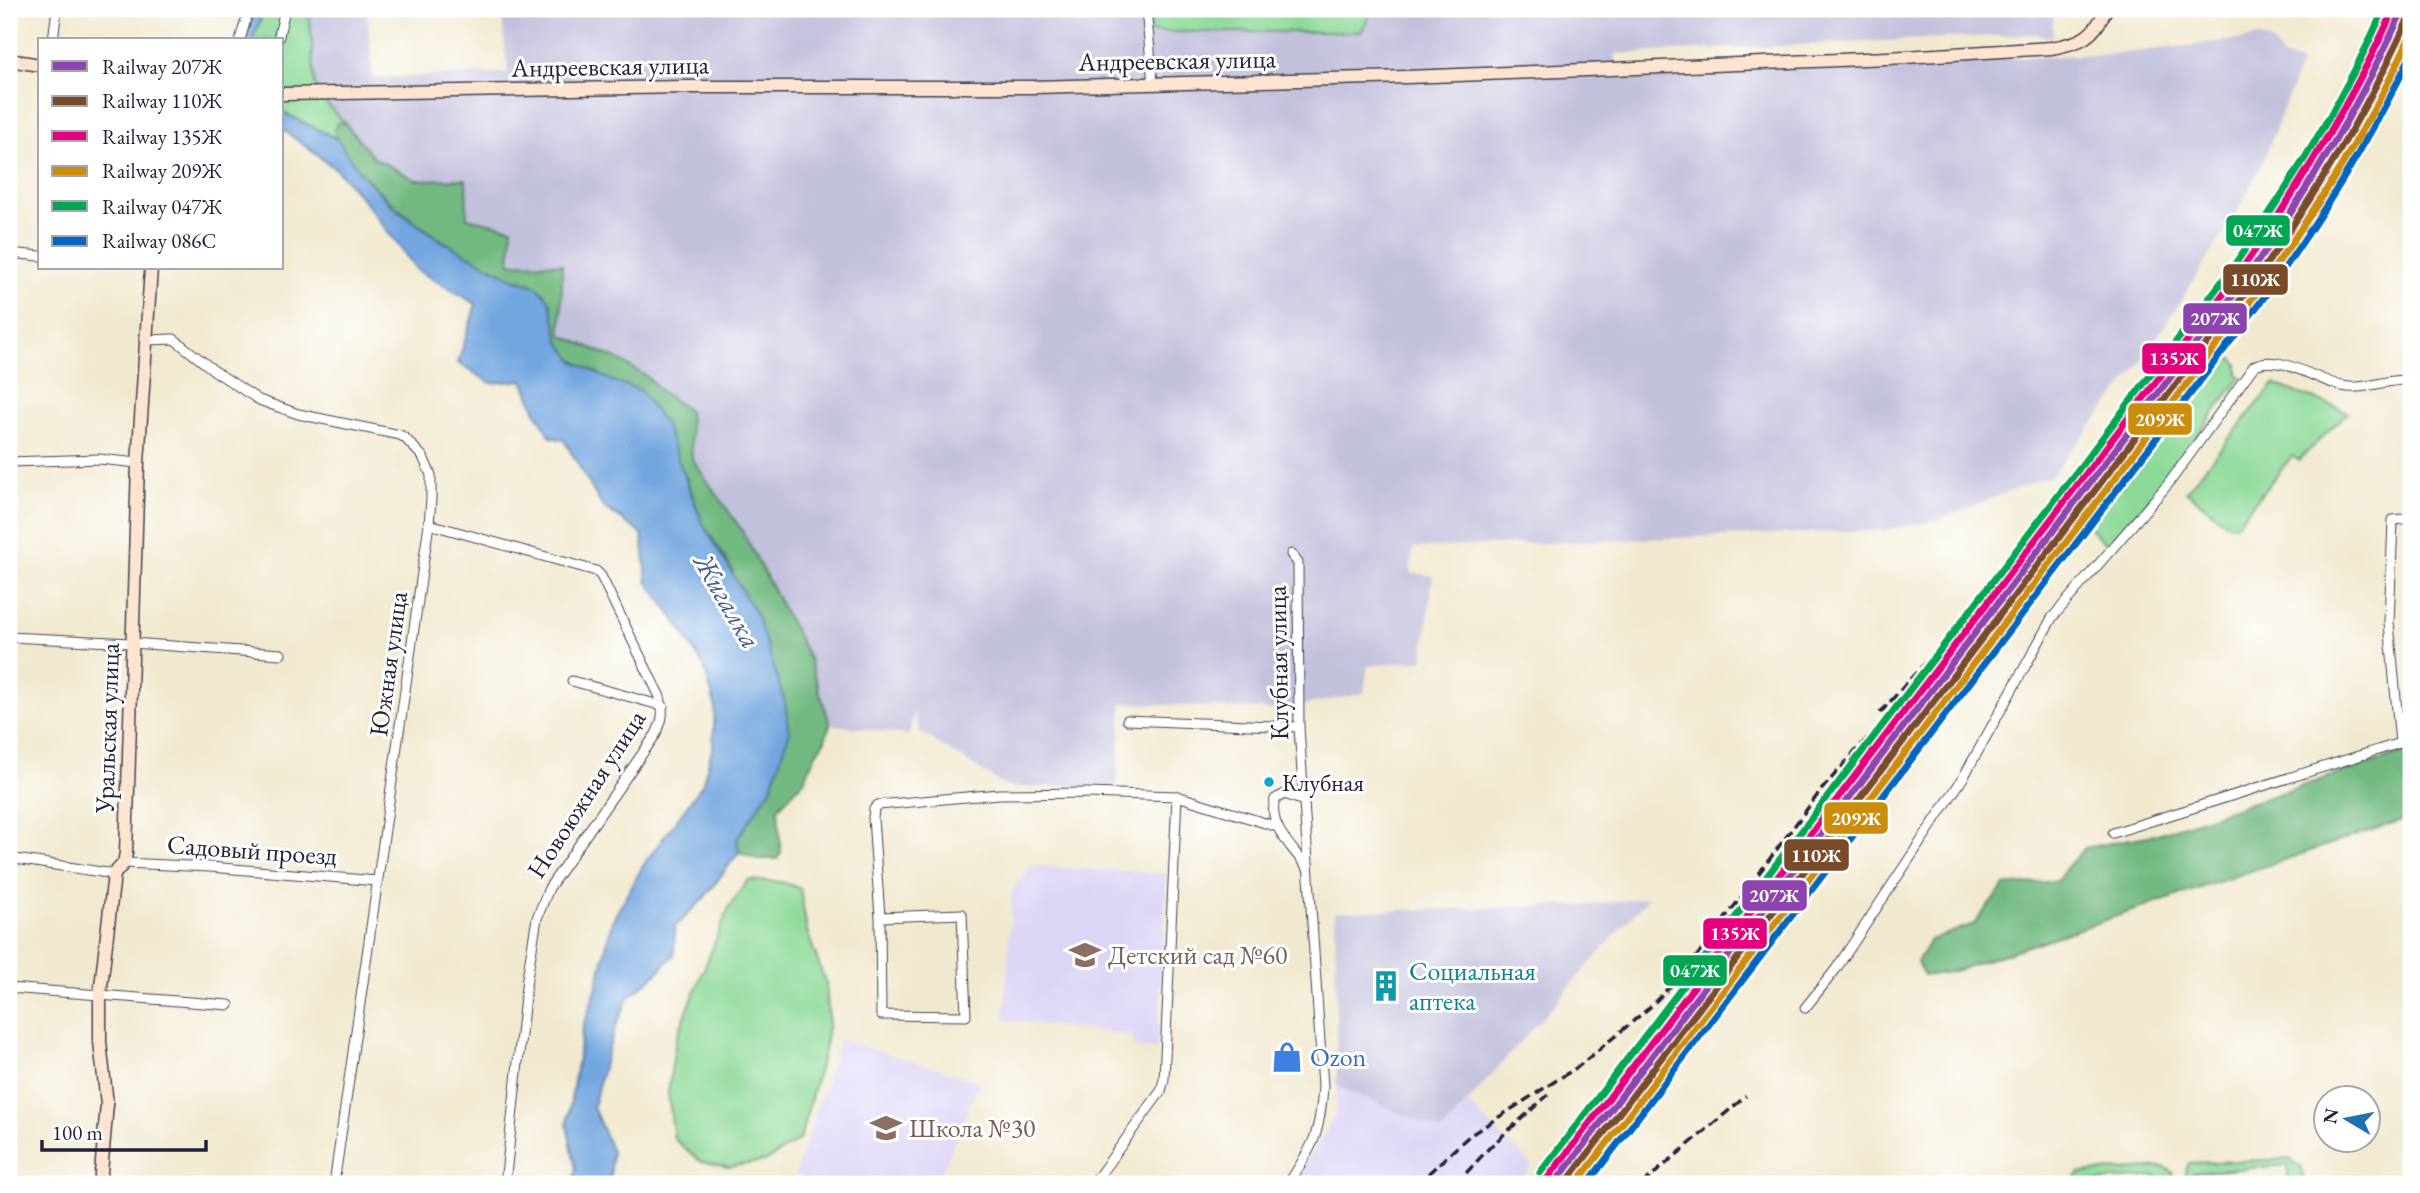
<svg xmlns="http://www.w3.org/2000/svg" width="2420" height="1193" font-family="'EB Garamond',serif">
	<style>
		.built { fill: #ddd5f6 }
		.industrial { fill: #c2c1dc }
		.green { fill: #8cd997; stroke: #577e69; stroke-width: 2 }
		.forest { fill: #71b980; stroke: #4a6e5e; stroke-width: 2 }
		.water { fill: #72a6df; stroke: #4a648d; stroke-width: 2 }
		.lines { fill: none; stroke-linecap: round; stroke-linejoin: round }
		.street-casing { stroke: #414051; stroke-width: 11 }
		.secondary-casing { stroke: #414051; stroke-width: 15 }
		.street { stroke: #fff; stroke-width: 9 }
		.secondary { stroke: #fde4d1; stroke-width: 12 }
		.rail { stroke: #22223b; stroke-width: 3.5; stroke-dasharray: 10 5; stroke-linecap: butt }
		.rail-1-casing { stroke: #fff; stroke-width: 12 }
		.rail-2-casing { stroke: #fff; stroke-width: 12 }
		.rail-3-casing { stroke: #fff; stroke-width: 12 }
		.rail-4-casing { stroke: #fff; stroke-width: 12 }
		.rail-5-casing { stroke: #fff; stroke-width: 12 }
		.rail-6-casing { stroke: #fff; stroke-width: 12 }
		.rail-1 { stroke: #8e44ad; stroke-width: 7 }
		.rail-2 { stroke: #7a4b2a; stroke-width: 7 }
		.rail-3 { stroke: #e5007d; stroke-width: 7 }
		.rail-4 { stroke: #cc8c0c; stroke-width: 7 }
		.rail-5 { stroke: #00a651; stroke-width: 7 }
		.rail-6 { stroke: #0065bd; stroke-width: 7 }
		.bus-dot { fill: #00a9ce; stroke: #fff; stroke-width: 2.5 }
		.labels { text-anchor: middle; stroke-width: 6; stroke-linejoin: round; paint-order: stroke }
		.bus-label { font-size: 24px; fill: #22223b; stroke: #fff; text-anchor: start }
		.street-label { font-size: 26px; fill: #22223b; stroke: #fff }
		.education-label { font-size: 26px; fill: #785e54; stroke: #fff; text-anchor: start }
		.culture-label { font-size: 26px; fill: #0d838f; stroke: #fff; text-anchor: start }
		.shop-label { font-size: 26px; fill: #366cbe; stroke: #fff; text-anchor: start }
		.water-label { font-size: 28px; font-style: italic; fill: #465d85; stroke: #fff }
		.line-badge { stroke: #fff; stroke-width: 2.5 }
		.badge-label { font-size: 19px; text-anchor: middle; font-weight: bold; fill: #fff }
	</style>
	<rect width="100%" height="100%" fill="#fff"/>
	<filter id="ink" filterUnits="userSpaceOnUse"><feTurbulence type="fractalNoise" baseFrequency=".0143" numOctaves="2"/><feDisplacementMap in="SourceGraphic" scale="14" xChannelSelector="R" yChannelSelector="G"/><feConvolveMatrix kernelMatrix="1 2 1 2 8 2 1 2 1" color-interpolation-filters="sRGB"/></filter>
	<filter id="wash" filterUnits="userSpaceOnUse"><feTurbulence type="fractalNoise" baseFrequency=".00686" numOctaves="4" result="noise"/><feDisplacementMap in="SourceGraphic" scale="28" xChannelSelector="R" yChannelSelector="G"/><feGaussianBlur stdDeviation="1.57" result="paint"/><feColorMatrix in="noise" values="0 0 0 0 0 0 0 0 0 0 0 0 0 0 0 0 0 1.4 0 .05"/><feComposite in="paint" operator="in"/></filter>
	<g filter="url(#wash)">
		<rect width="100%" height="100%" fill="#f1e9cf"/>
		<g class="built">
			<polygon points="1032,866 1167,874 1157,1050 1135,1047 1131,1035 1004,1020 1012,890"/>
			<polygon points="840,1039 980,1082 936,1184 815,1184 795,1174"/>
			<polygon points="1337,1086 1442,1131 1468,1103 1532,1166 1517,1184 1292,1184 1336,1115"/>
		</g>
		<g class="industrial">
			<polygon points="309,9 367,9 373,78 508,73 501,9 1149,9 1360,32 1373,9 2054,9 2052,37 2033,34 1614,54 1618,72 2116,54 2260,37 2273,43 2282,57 2301,63 2264,159 2237,213 2138,367 2052,475 1940,519 1885,530 1413,548 1410,573 1433,576 1423,660 1368,666 1364,693 1280,710 1122,703 1117,786 1007,787 920,732 914,713 909,735 830,724 808,656 741,529 692,459 689,411 662,392 645,376 617,359 561,335 562,264 510,263 467,218 466,179 416,180 374,158 321,98 315,84"/>
			<polygon points="1649,897 1442,1131 1337,1086 1335,912 1591,905"/>
		</g>
		<g class="green">
			<polygon points="264,9 309,9 315,84 321,98 344,122 337,125 334,130 337,139 282,112 282,40 253,40"/>
			<polygon points="1149,9 1373,9 1361,32 1150,32"/>
			<polygon points="2232,358 2238,364 2238,374 2241,377 2172,469 2168,480 2107,545 2089,527 2221,361"/>
			<polygon points="2274,384 2348,412 2299,460 2292,456 2239,521 2234,525 2226,523 2186,491"/>
			<polygon points="748,880 781,882 800,888 807,931 826,984 829,1023 824,1050 800,1139 766,1161 728,1167 700,1161 674,1139 668,1093 676,1039 729,907"/>
			<polygon points="2290,1159 2302,1167 2304,1184 2289,1184 2287,1165 2192,1173 2193,1184 2185,1184 2184,1175 2189,1163"/>
			<polygon points="2165,1167 2173,1172 2174,1184 2157,1184 2156,1176 2075,1184 2076,1177 2080,1173"/>
		</g>
		<g class="forest">
			<path d="M344 122 374 158 416 180 466 179 467 218 512 228 510 263 562 264 561 335 617 359 646 376 662 392 689 411 692 459 741 529 808 656 830 724 825 740 815 755 804 781 778 808 781 853 777 859H757L739 852 737 839 771 788 732 569 702 522 687 479 640 390C612 381 575 371 560 343 550 324 557 299 536 286 528 282 518 281 510 277 458 252 411 225 370 182 356 167 341 150 334 130L337 124Z"/>
			<polygon points="2411,750 2411,817 1951,972 1924,976 1917,962 1930,940 1974,924 2004,886 2057,881 2067,867 2085,848 2157,834"/>
		</g>
		<g class="water">
			<polygon points="255,9 264,9 253,40 244,40"/>
			<polygon points="282,112 337,139 358,170 394,208 440,240 513,279 536,286 550,301 559,341 574,361 612,381 640,390 665,425 702,522 757,616 785,702 789,734 771,788 737,839 739,852 704,898 675,927 674,955 653,977 628,998 616,1026 604,1063 593,1107 612,1152 610,1184 573,1184 576,1170 567,1124 583,1027 597,986 612,921 644,864 702,785 713,746 715,705 704,667 679,626 647,581 642,534 602,506 564,440 551,437 537,414 523,380 491,383 458,363 476,304 417,270 366,203 336,169 282,129"/>
		</g>
	</g>
	<g filter="url(#ink)">
		<g class="lines">
			<defs>
				<g id="street">
					<polyline points="1146,9 1153,83"/>
					<polyline points="53,40 57,9"/>
					<polyline points="240,40 249,9"/>
					<polyline points="278,40 285,9"/>
					<polyline points="9,253 40,256"/>
					<polyline points="147,340 174,339 216,372 259,400 298,414 400,435 405,438 423,457 431,475 431,499 429,524 334,1184"/>
					<polyline points="9,462 99,459 138,463"/>
					<polyline points="2411,518 2393,520 2389,623 2400,743 2411,740"/>
					<path d="M429 524 596 571 601 576 660 697C664 712 663 720 656 734L549 888 537 918 527 978 505 1184"/>
					<polyline points="9,637 132,643 281,654"/>
					<polyline points="572,681 663,706"/>
					<polyline points="1127,720 1299,727"/>
					<path d="M1304 801 1285 794 1275 799C1267 827 1293 847 1308 869"/>
					<polyline points="2113,833 2400,743"/>
					<polyline points="9,858 114,874"/>
					<polyline points="124,863 210,867 377,881"/>
					<polyline points="880,917 962,914 966,1016 881,1015 880,917 873,818 874,809 878,805 999,794 1087,793 1177,796 1278,827"/>
					<polyline points="9,988 229,1005"/>
					<path d="M1805 1008 1836 969 1963 778 2052 618 2169 483 2254 366C2277 352 2318 381 2342 386 2364 391 2389 378 2411 380"/>
					<polyline points="1093,1184 1161,1091 1164,1079 1177,796"/>
					<path d="M1288 1184C1314 1145 1320 1134 1323 1086L1299 727 1298 563 1291 554"/>
				</g>
				<g id="secondary">
					<polyline points="9,60 40,65"/>
					<path d="M282 94 685 87H1033L1407 77 1888 58 2051 48C2080 43 2094 38 2106 9"/>
					<polyline points="100,1184 107,1104 100,1042 100,995 114,874 124,863 126,853 138,463 151,268"/>
				</g>
			</defs>
			<use href="#street" class="street-casing"/>
			<use href="#secondary" class="secondary-casing"/>
			<use href="#street" class="street"/>
			<use href="#secondary" class="secondary"/>
			<g class="rail">
				<polyline points="2102,446 2155,374"/>
				<polyline points="1880,713 1964,619 2038,522 2108,438"/>
				<polyline points="1886,733 1947,653"/>
				<polyline points="1417,1184 1469,1136 1579,1066 1649,1008 1688,968 1822,789 1893,709"/>
				<polyline points="1456,1184 1491,1146 1548,1095"/>
				<polyline points="1642,1184 1746,1096"/>
			</g>
			<defs>
				<path id="rail-1" d="M1554 1184 2244 281C2305 195 2360 106 2403 9"/>
				<path id="rail-2" d="M1565 1184 2251 286C2313 199 2368 110 2411 13"/>
				<path id="rail-3" d="M1547 1179 2237 276C2297 191 2351 104 2394 9"/>
				<path id="rail-4" d="M1576 1184 2258 291C2316 209 2371 125 2411 34"/>
				<path id="rail-5" d="M1540 1173 2230 271C2289 187 2343 102 2384 9"/>
				<path id="rail-6" d="M1587 1184 2265 296C2320 219 2370 140 2411 55"/>
			</defs>
			<use href="#rail-1" class="rail-1-casing"/>
			<use href="#rail-2" class="rail-2-casing"/>
			<use href="#rail-3" class="rail-3-casing"/>
			<use href="#rail-4" class="rail-4-casing"/>
			<use href="#rail-5" class="rail-5-casing"/>
			<use href="#rail-6" class="rail-6-casing"/>
			<use href="#rail-1" class="rail-1"/>
			<use href="#rail-2" class="rail-2"/>
			<use href="#rail-3" class="rail-3"/>
			<use href="#rail-4" class="rail-4"/>
			<use href="#rail-5" class="rail-5"/>
			<use href="#rail-6" class="rail-6"/>
		</g>
	</g>
	<defs>
		<symbol id="school-bare" viewBox="-9 -9 18 18"><path d="M0-5L7-2L0 1L-7-2ZM-4 1L0 2.5L4 1V4Q0 6-4 4Z" fill="#8d6e63" stroke="#fff" stroke-width="2.5" paint-order="stroke"/></symbol>
		<symbol id="building-bare" viewBox="-9 -9 18 18"><path d="M-4-6H4V6H1V3H-1V6H-4ZM-2.5-4.3h1.7v1.8h-1.7ZM.8-4.3h1.7v1.8H.8ZM-2.5-1h1.7V.8h-1.7ZM.8-1h1.7V.8H.8Z" fill="#0f9aa8" stroke="#fff" stroke-width="2.5" paint-order="stroke"/></symbol>
		<symbol id="shop-bare" viewBox="-9 -9 18 18"><path d="M-5-2.5h2.3a2.7 3.5 0 0 1 5.4 0H5L5.5 6h-11ZM-1.5-2.5h3a1.5 2.3 0 0 0-3 0Z" fill="#3f7fe0" stroke="#fff" stroke-width="2.5" paint-order="stroke"/></symbol>
	</defs>
	<g fill-rule="evenodd">
		<use href="#school-bare" x="1063" y="933" width="44" height="44"/>
		<use href="#building-bare" x="1364" y="964" width="44" height="44"/>
		<use href="#shop-bare" x="1265" y="1035" width="44" height="44"/>
		<use href="#school-bare" x="864" y="1106" width="44" height="44"/>
	</g>
	<circle class="bus-dot" cx="1269" cy="782" r="6"/>
	<g class="labels">
		<g class="bus-label">
			<text x="1282" y="791">Клубная</text>
		</g>
		<g class="street-label">
			<text transform="translate(1177 60) rotate(-1)" y="9">Андреевская улица</text>
			<text transform="translate(610 66) rotate(-1)" y="9">Андреевская улица</text>
			<text transform="translate(1278 663) rotate(-91)" y="9">Клубная улица</text>
			<text transform="translate(388 664) rotate(-82)" y="9">Южная улица</text>
			<text transform="translate(107 728) rotate(-88)" y="9">Уральская улица</text>
			<text transform="translate(586 794) rotate(-57)" y="9">Новоюжная улица</text>
			<text transform="translate(252 850) rotate(4)" y="9">Садовый проезд</text>
		</g>
		<g class="education-label">
			<text x="1108" y="964">Детский сад №60</text>
			<text x="909" y="1137">Школа №30</text>
		</g>
		<g class="culture-label">
			<text x="1409" y="980">Социальная<tspan x="1409" dy="30">аптека</tspan></text>
		</g>
		<g class="shop-label">
			<text x="1310" y="1066">Ozon</text>
		</g>
		<g class="water-label">
			<text transform="translate(728 601) rotate(60)" y="10">Жигалка</text>
		</g>
	</g>
	<g class="line-badge">
		<rect x="2225" y="214" width="66" height="33" rx="7" fill="#00a651"/>
		<rect x="2222" y="263" width="67" height="33" rx="7" fill="#7a4b2a"/>
		<rect x="2182" y="302" width="66" height="33" rx="7" fill="#8e44ad"/>
		<rect x="2141" y="342" width="66" height="33" rx="7" fill="#e5007d"/>
		<rect x="2127" y="402" width="66" height="34" rx="7" fill="#cc8c0c"/>
		<rect x="1823" y="801" width="66" height="34" rx="7" fill="#cc8c0c"/>
		<rect x="1783" y="838" width="67" height="34" rx="7" fill="#7a4b2a"/>
		<rect x="1741" y="879" width="67" height="33" rx="7" fill="#8e44ad"/>
		<rect x="1702" y="917" width="66" height="33" rx="7" fill="#e5007d"/>
		<rect x="1662" y="954" width="66" height="33" rx="7" fill="#00a651"/>
	</g>
	<g class="badge-label">
		<text x="2258" y="237">047Ж</text>
		<text x="2255" y="286">110Ж</text>
		<text x="2215" y="325">207Ж</text>
		<text x="2174" y="365">135Ж</text>
		<text x="2160" y="426">209Ж</text>
		<text x="1856" y="825">209Ж</text>
		<text x="1816" y="862">110Ж</text>
		<text x="1774" y="902">207Ж</text>
		<text x="1735" y="940">135Ж</text>
		<text x="1695" y="977">047Ж</text>
	</g>
	<rect width="2420" height="1193" fill="none" stroke="#fff" stroke-width="35"/>
	<rect x="38" y="38" width="245" height="231" fill="#ffffff" stroke="#a7a7b1" stroke-width="2"/>
	<rect x="52" y="61" width="35" height="10" fill="#8e44ad" stroke="#a7a7b1" stroke-width="2"/>
	<text x="102" y="74" font-size="21" fill="#22223b">Railway 207Ж</text>
	<rect x="52" y="96" width="35" height="10" fill="#7a4b2a" stroke="#a7a7b1" stroke-width="2"/>
	<text x="102" y="108" font-size="21" fill="#22223b">Railway 110Ж</text>
	<rect x="52" y="131" width="35" height="10" fill="#e5007d" stroke="#a7a7b1" stroke-width="2"/>
	<text x="102" y="144" font-size="21" fill="#22223b">Railway 135Ж</text>
	<rect x="52" y="166" width="35" height="10" fill="#cc8c0c" stroke="#a7a7b1" stroke-width="2"/>
	<text x="102" y="178" font-size="21" fill="#22223b">Railway 209Ж</text>
	<rect x="52" y="201" width="35" height="10" fill="#00a651" stroke="#a7a7b1" stroke-width="2"/>
	<text x="102" y="214" font-size="21" fill="#22223b">Railway 047Ж</text>
	<rect x="52" y="236" width="35" height="10" fill="#0065bd" stroke="#a7a7b1" stroke-width="2"/>
	<text x="102" y="248" font-size="21" fill="#22223b">Railway 086С</text>
	<g transform="translate(2347 1119) rotate(280)"><circle r="33" fill="#ffffff" stroke="#a7a7b1" stroke-width="2"/>
	<path d="M0-5L12 26L0 18L-12 26Z" fill="#1f6fb2"/>
	<text y="-10" font-size="19" font-weight="bold" text-anchor="middle" fill="#22223b">N</text>
	</g>
	<path d="M42 1140v10h164v-10" fill="none" stroke="#22223b" stroke-width="3.5"/>
	<text x="52" y="1140" font-size="21" fill="#22223b" stroke="#ffffff" stroke-width="5" paint-order="stroke">100 m</text>
</svg>
